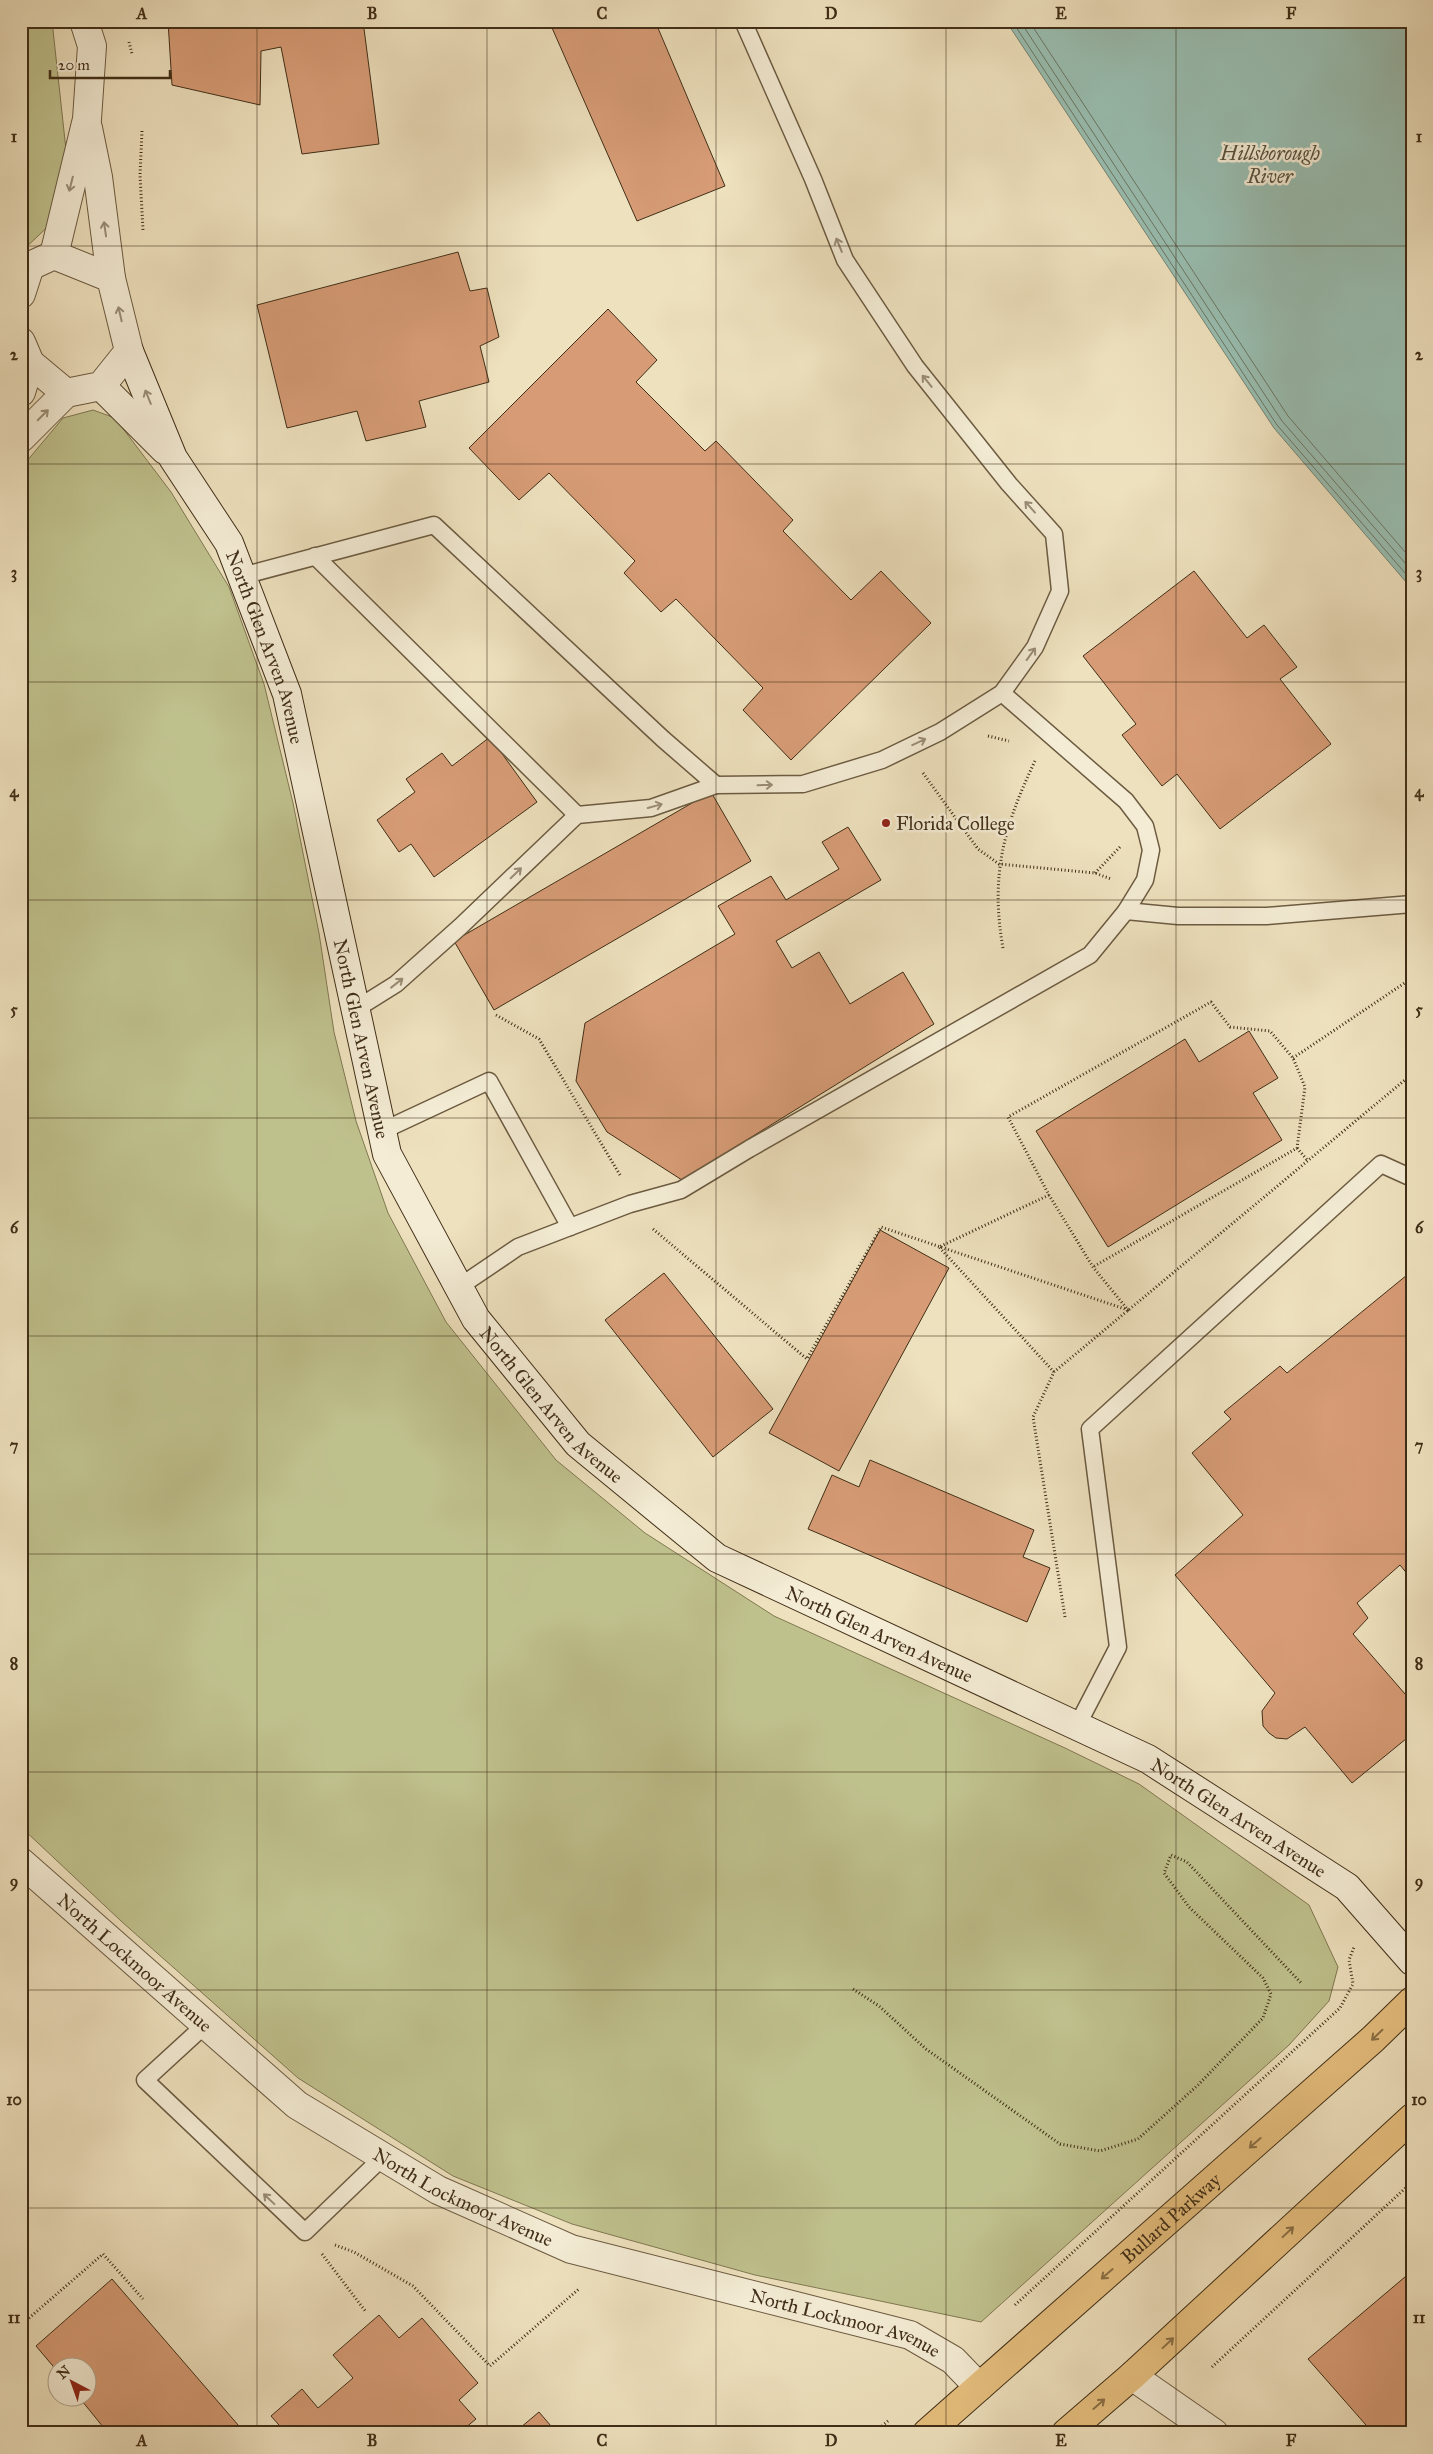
<svg xmlns="http://www.w3.org/2000/svg" width="1433" height="2454" font-family="'IM FELL Great Primer',serif">
	<style>
		.green { fill: #bfc18d; stroke: #807852 }
		.water { fill: #99beb1; stroke: #758473 }
		.lines { fill: none; stroke-linecap: round; stroke-linejoin: round }
		.shore { stroke: #6c7664; stroke-width: 1 }
		.building { fill: #d79c76; stroke: #402e17 }
		.lane-casing { stroke: #6c5b41; stroke-width: 19 }
		.street-casing { stroke: #6c5b41; stroke-width: 30 }
		.secondary-casing { stroke: #402e17; stroke-width: 30 }
		.primary-casing { stroke: #402e17; stroke-width: 30 }
		.path { stroke: #402e17; stroke-width: 3; stroke-dasharray: 1 2.5; stroke-linecap: butt }
		.lane { stroke: #f4ecd5; stroke-width: 16 }
		.street { stroke: #f4ecd5; stroke-width: 28 }
		.secondary { stroke: #f4ecd5; stroke-width: 28 }
		.primary { stroke: #e7c07f; stroke-width: 28 }
		.oneway { stroke: #9a8d76 }
		.oneway2 { stroke: #8b7046 }
		.grid { fill: none; stroke: #402e17; stroke-width: 1; stroke-opacity: 0.55 }
		.poi-dot { fill: #8f2418; stroke: #f4ecd5; stroke-width: 2 }
		.labels { text-anchor: middle; stroke-width: 5; stroke-linejoin: round; paint-order: stroke }
		.street-label { font-size: 19px; fill: #402e17; stroke: #f4ecd5 }
		.poi-label { font-size: 19px; fill: #402e17; stroke: #f4ecd5; text-anchor: start }
		.water-label { font-size: 20px; font-style: italic; fill: #56523e; stroke: #f4ecd5 }
		.neatline { fill: none; stroke: #402e17; stroke-width: 2 }
		.grid-label { font-size: 16px; text-anchor: middle; font-weight: bold; fill: #402e17 }
	</style>
	<rect width="100%" height="100%" fill="#eee1be"/>
	<filter id="stains"><feTurbulence type="fractalNoise" baseFrequency=".004" numOctaves="4"/><feColorMatrix values="0 0 0 0 .2 0 0 0 0 .09 0 0 0 0 .02 0 0 0 .5 -.17"/></filter>
	<radialGradient id="worn" r=".72"><stop offset=".6" stop-color="#630" stop-opacity="0"/><stop offset="1" stop-color="#630" stop-opacity=".3"/></radialGradient>
	<g class="green">
		<polygon points="21,21 52,21 67,159 56,219 21,252"/>
		<polygon points="93,410 115,418 171,492 229,587 264,684 293,803 319,933 334,1032 356,1121 388,1213 446,1322 556,1460 645,1533 774,1616 1065,1748 1139,1784 1309,1905 1338,1967 1329,2001 1289,2045 981,2322 755,2275 572,2224 453,2176 298,2078 121,1921 21,1827 21,468 63,418"/>
	</g>
	<polygon class="water" points="1006,21 1412,21 1412,589 1274,428"/>
	<g class="lines">
		<g class="shore">
			<polyline points="1012,21 1277,425 1412,581"/>
			<polyline points="1020,21 1282,421 1412,571"/>
			<polyline points="1029,21 1288,416 1412,560"/>
		</g>
	</g>
	<g class="building">
		<polygon points="168,21 363,21 379,144 302,154 281,47 261,51 260,105 172,85"/>
		<polygon points="549,21 655,21 725,186 637,221"/>
		<polygon points="458,252 470,291 487,288 499,337 480,346 489,382 419,401 426,427 366,441 357,411 287,428 257,305"/>
		<polygon points="608,309 657,360 636,382 705,451 716,441 793,520 783,531 851,600 881,571 931,623 791,760 743,710 763,688 676,599 661,612 624,573 635,561 549,473 519,500 469,448"/>
		<polygon points="1194,571 1247,638 1264,625 1297,667 1280,679 1331,744 1220,829 1177,774 1162,786 1122,735 1136,724 1083,656"/>
		<polygon points="490,737 537,802 434,877 411,844 399,852 377,820 415,792 406,779 442,753 452,766"/>
		<polygon points="711,792 751,861 494,1010 454,941"/>
		<polygon points="848,827 881,880 776,941 792,968 819,952 850,1004 903,972 934,1024 682,1180 607,1132 576,1081 585,1023 735,934 718,906 771,876 786,900 839,869 822,842"/>
		<polygon points="1249,1031 1278,1078 1253,1093 1282,1140 1108,1247 1036,1131 1185,1039 1199,1062"/>
		<polygon points="880,1230 949,1268 839,1471 769,1433"/>
		<polygon points="664,1273 773,1409 713,1457 605,1320"/>
		<polygon points="1407,1275 1412,1281 1412,1574 1409,1576 1400,1565 1357,1603 1368,1618 1353,1634 1412,1702 1412,1734 1352,1783 1305,1727 1287,1739 1276,1738 1269,1733 1263,1726 1262,1711 1275,1693 1175,1575 1243,1515 1192,1453 1231,1419 1224,1412 1280,1366 1287,1373"/>
		<polygon points="870,1460 1034,1530 1023,1557 1050,1568 1027,1622 808,1529 832,1475 859,1487"/>
		<polygon points="1412,2271 1412,2433 1373,2433 1308,2359"/>
		<polygon points="112,2279 245,2433 108,2433 78,2396 88,2396 88,2366 58,2366 58,2372 36,2346"/>
		<polygon points="379,2315 399,2338 422,2318 478,2383 459,2400 476,2419 459,2433 286,2433 271,2416 302,2389 318,2408 353,2378 333,2355"/>
		<polygon points="539,2412 557,2433 514,2433"/>
	</g>
	<g class="lines">
		<defs>
			<g id="lane">
				<polyline points="315,556 577,815"/>
				<polyline points="242,576 434,525 663,739 716,785"/>
				<polyline points="1126,911 1178,916 1267,916 1412,904"/>
				<polyline points="356,1009 396,984 461,926 577,815 651,808 716,785 803,784 882,760 940,732 1002,693 1035,647 1060,591 1054,534 1009,484 915,366 845,260 813,179 743,21"/>
				<polyline points="382,1131 489,1081 570,1227"/>
				<polyline points="459,1287 518,1247 630,1204 681,1190 749,1149 1090,955 1126,911 1145,880 1151,850 1145,826 1126,801 1002,693"/>
				<polyline points="1077,1726 1118,1647 1090,1429 1381,1164 1412,1178"/>
				<polyline points="205,2025 145,2080 305,2232 383,2157"/>
			</g>
			<g id="street">
				<polyline points="88,128 98,177 111,278"/>
				<polyline points="54,255 87,119 92,46 84,21"/>
				<polyline points="21,266 30,266 54,255 111,278 129,351 101,386 66,393 30,363 21,342"/>
				<polyline points="21,294 30,266"/>
				<polyline points="21,392 30,363"/>
				<polyline points="21,438 66,393"/>
				<path id="s1" d="M21 1862 297 2105 438 2190 571 2249 910 2335 953 2360 979 2387"/>
				<polyline points="1132,2376 1214,2433"/>
			</g>
			<g id="secondary">
				<path id="s2" d="M129 351 173 458 229 543 287 694 387 1154 476 1319 578 1444 717 1558 1148 1759 1347 1887 1412 1961"/>
				<polyline points="101,386 165,450"/>
			</g>
			<g id="primary">
				<path id="s3" d="M927 2433 1373 2039 1412 2001"/>
				<polyline points="1066,2433 1132,2376 1412,2118"/>
			</g>
		</defs>
		<use href="#lane" class="lane-casing"/>
		<use href="#street" class="street-casing"/>
		<use href="#secondary" class="secondary-casing"/>
		<use href="#primary" class="primary-casing"/>
		<g class="path">
			<polyline points="129,42 132,54"/>
			<polyline points="142,131 140,175 143,230"/>
			<polyline points="988,736 1009,741"/>
			<polyline points="923,773 978,849 999,864 1095,873 1111,879"/>
			<polyline points="1095,873 1120,847"/>
			<path d="M1003 948C990 875 1004 826 1035 761"/>
			<polyline points="496,1015 539,1039 620,1175"/>
			<polyline points="1293,1058 1412,978"/>
			<polyline points="1297,1148 1308,1161"/>
			<polyline points="1049,1195 939,1247 1054,1372"/>
			<polyline points="653,1229 807,1359 881,1227 1128,1310 1093,1267 1049,1195 1008,1117 1211,1002 1230,1027 1270,1031 1293,1058 1305,1087 1297,1148 1093,1267"/>
			<polyline points="1065,1617 1033,1417 1054,1372 1406,1079"/>
			<polyline points="853,1989 879,2006 926,2049 1060,2144 1100,2151 1138,2139 1198,2085 1263,2018 1271,1994 1263,1978 1189,1907 1164,1873 1171,1855 1187,1862 1302,1984"/>
			<polyline points="335,2245 354,2252 413,2286 490,2366 580,2288"/>
			<polyline points="322,2254 366,2312"/>
			<polyline points="1015,2305 1340,2008 1353,1984 1349,1960 1354,1947"/>
			<polyline points="21,2325 103,2254 143,2299"/>
			<polyline points="1212,2367 1412,2182"/>
			<polyline points="874,2433 888,2421"/>
		</g>
		<use href="#lane" class="lane"/>
		<use href="#street" class="street"/>
		<use href="#secondary" class="secondary"/>
		<use href="#primary" class="primary"/>
	</g>
	<defs><path id="oneway-shaft" d="M-6 0H5M1.5-3L5.5 0L1.5 3" fill="none" stroke-width="1.6" stroke-linecap="round" stroke-linejoin="round" transform="scale(1.25)"/></defs>
	<g class="oneway">
		<use href="#oneway-shaft" transform="translate(71 184) rotate(104)"/>
		<use href="#oneway-shaft" transform="translate(105 229) rotate(-98)"/>
		<use href="#oneway-shaft" transform="translate(839 245) rotate(-112)"/>
		<use href="#oneway-shaft" transform="translate(120 314) rotate(-103)"/>
		<use href="#oneway-shaft" transform="translate(927 381) rotate(-129)"/>
		<use href="#oneway-shaft" transform="translate(148 397) rotate(-112)"/>
		<use href="#oneway-shaft" transform="translate(43 415) rotate(-45)"/>
		<use href="#oneway-shaft" transform="translate(1030 507) rotate(-132)"/>
		<use href="#oneway-shaft" transform="translate(1031 654) rotate(-54)"/>
		<use href="#oneway-shaft" transform="translate(919 742) rotate(-25)"/>
		<use href="#oneway-shaft" transform="translate(765 785) rotate(-1)"/>
		<use href="#oneway-shaft" transform="translate(655 806) rotate(-15)"/>
		<use href="#oneway-shaft" transform="translate(516 873) rotate(-44)"/>
		<use href="#oneway-shaft" transform="translate(397 983) rotate(-38)"/>
		<use href="#oneway-shaft" transform="translate(269 2199) rotate(-137)"/>
	</g>
	<g class="oneway2">
		<use href="#oneway-shaft" transform="translate(1377 2035) rotate(136)"/>
		<use href="#oneway-shaft" transform="translate(1255 2143) rotate(139)"/>
		<use href="#oneway-shaft" transform="translate(1288 2232) rotate(-43)"/>
		<use href="#oneway-shaft" transform="translate(1107 2274) rotate(139)"/>
		<use href="#oneway-shaft" transform="translate(1168 2343) rotate(-43)"/>
		<use href="#oneway-shaft" transform="translate(1099 2404) rotate(-41)"/>
	</g>
	<path class="grid" d="M257 21V2433M487 21V2433M716 21V2433M946 21V2433M1176 21V2433M21 246H1412M21 464H1412M21 682H1412M21 900H1412M21 1118H1412M21 1336H1412M21 1554H1412M21 1772H1412M21 1990H1412M21 2208H1412"/>
	<circle class="poi-dot" cx="886" cy="823" r="5"/>
	<g class="labels">
		<g class="street-label">
			<text dy="7" stroke="none"><textPath href="#s2" startOffset="328">North Glen Arven Avenue</textPath></text>
			<text dy="7" stroke="none"><textPath href="#s2" startOffset="732">North Glen Arven Avenue</textPath></text>
			<text dy="7" stroke="none"><textPath href="#s2" startOffset="1152">North Glen Arven Avenue</textPath></text>
			<text dy="7" stroke="none"><textPath href="#s2" startOffset="1558">North Glen Arven Avenue</textPath></text>
			<text dy="7" stroke="none"><textPath href="#s2" startOffset="1962">North Glen Arven Avenue</textPath></text>
			<text dy="7" stroke="none"><textPath href="#s1" startOffset="152">North Lockmoor Avenue</textPath></text>
			<text dy="7" stroke="none"><textPath href="#s1" startOffset="558">North Lockmoor Avenue</textPath></text>
			<text dy="7" stroke="none"><textPath href="#s3" startOffset="325">Bullard Parkway</textPath></text>
			<text dy="7" stroke="none"><textPath href="#s1" startOffset="962">North Lockmoor Avenue</textPath></text>
		</g>
		<g class="poi-label">
			<text x="896" y="830">Florida College</text>
		</g>
		<g class="water-label">
			<text x="1270" y="160">Hillsborough<tspan x="1270" dy="23">River</tspan></text>
		</g>
	</g>
	<rect width="1433" height="2454" fill="none" stroke="#eee1be" stroke-width="55"/>
	<g transform="translate(72 2382) rotate(319)"><circle r="24" fill="#f4ecd5" stroke="#aca089"/>
	<path d="M0-4L9 19L0 12L-9 19Z" fill="#8f2418"/>
	<text y="-8" font-size="14" font-weight="bold" text-anchor="middle" fill="#402e17">N</text>
	</g>
	<path d="M50 70v8h120v-8" fill="none" stroke="#402e17" stroke-width="2.5"/>
	<text x="58" y="70" font-size="15" fill="#402e17" stroke="#f4ecd5" stroke-width="4" paint-order="stroke">20 m</text>
	<rect x="28" y="28" width="1378" height="2398" class="neatline"/>
	<g class="grid-label">
		<text x="142" y="19">A</text>
		<text x="372" y="19">B</text>
		<text x="602" y="19">C</text>
		<text x="831" y="19">D</text>
		<text x="1061" y="19">E</text>
		<text x="1291" y="19">F</text>
		<text x="14" y="142">1</text>
		<text x="1419" y="142">1</text>
		<text x="14" y="360">2</text>
		<text x="1419" y="360">2</text>
		<text x="14" y="578">3</text>
		<text x="1419" y="578">3</text>
		<text x="14" y="797">4</text>
		<text x="1419" y="797">4</text>
		<text x="14" y="1015">5</text>
		<text x="1419" y="1015">5</text>
		<text x="14" y="1233">6</text>
		<text x="1419" y="1233">6</text>
		<text x="14" y="1451">7</text>
		<text x="1419" y="1451">7</text>
		<text x="14" y="1669">8</text>
		<text x="1419" y="1669">8</text>
		<text x="14" y="1887">9</text>
		<text x="1419" y="1887">9</text>
		<text x="14" y="2105">10</text>
		<text x="1419" y="2105">10</text>
		<text x="14" y="2323">11</text>
		<text x="1419" y="2323">11</text>
		<text x="142" y="2446">A</text>
		<text x="372" y="2446">B</text>
		<text x="602" y="2446">C</text>
		<text x="831" y="2446">D</text>
		<text x="1061" y="2446">E</text>
		<text x="1291" y="2446">F</text>
	</g>
	<rect width="100%" height="100%" filter="url(#stains)"/>
	<rect width="100%" height="100%" fill="url(#worn)"/>
</svg>
